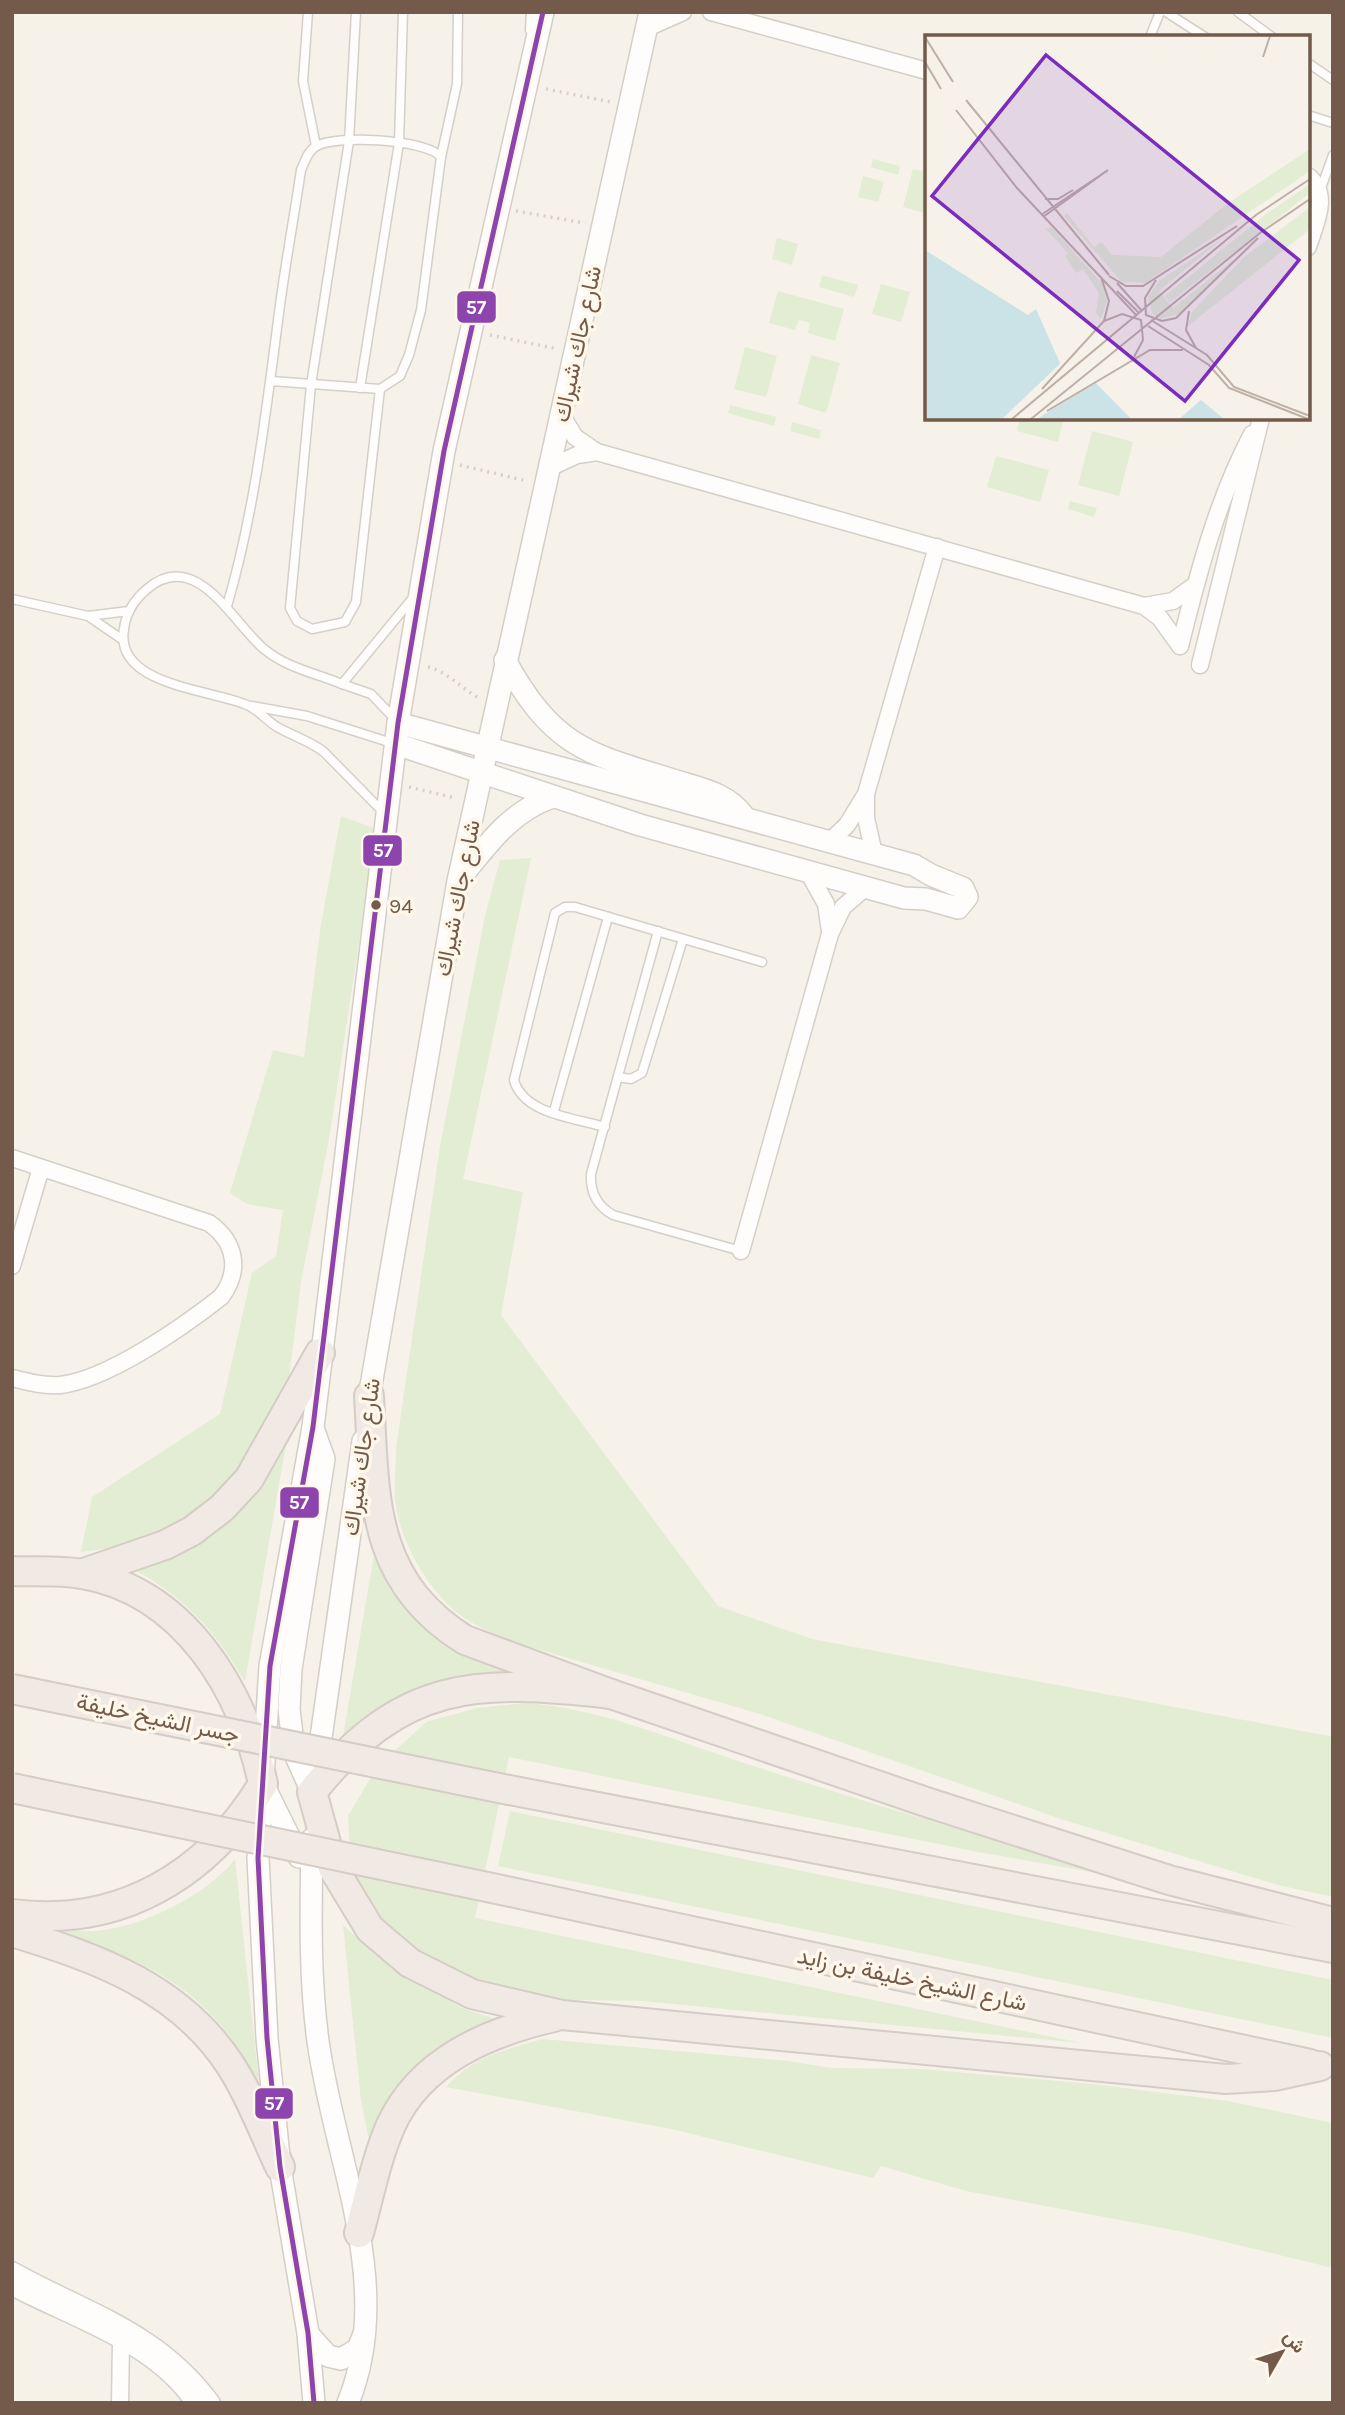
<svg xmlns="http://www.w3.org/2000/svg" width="1345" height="2415" font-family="Karla,Vazirmatn,sans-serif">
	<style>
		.green { fill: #e2edd4 }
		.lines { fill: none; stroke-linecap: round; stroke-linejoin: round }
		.lane-casing { stroke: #d5cfc8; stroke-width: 11 }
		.street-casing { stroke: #d5cfc8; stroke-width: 19 }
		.secondary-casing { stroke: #d5cec6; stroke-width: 24 }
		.highway-casing { stroke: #d5ccc5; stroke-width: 32 }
		.path { stroke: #d7d0ca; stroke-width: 3.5; stroke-dasharray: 2 5; stroke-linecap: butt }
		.lane { stroke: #fefdfc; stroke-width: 8 }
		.street { stroke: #fefdfc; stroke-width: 16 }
		.secondary { stroke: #fefdfc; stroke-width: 21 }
		.highway { stroke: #f0e9e4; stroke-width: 28 }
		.highway-bridge-casing { stroke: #d5ccc5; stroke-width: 32; stroke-linecap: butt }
		.highway-bridge { stroke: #f0e9e4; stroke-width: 28 }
		.bus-1-casing { stroke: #fef7ea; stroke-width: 10 }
		.bus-1 { stroke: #8e44ad; stroke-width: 5 }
		.bus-dot { fill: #735a4a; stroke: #fef7ea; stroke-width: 2.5 }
		.labels { text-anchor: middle; stroke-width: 7; stroke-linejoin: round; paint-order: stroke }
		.bus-label { font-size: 21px; fill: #735a4a; stroke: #fef7ea; text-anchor: start }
		.street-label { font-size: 23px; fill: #735a4a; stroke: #fef7ea }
		.inset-road { fill: none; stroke: #beb0a4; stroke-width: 2 }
		.view { fill: #7b2cbf; fill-opacity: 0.15; stroke: #7b2cbf; stroke-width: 3.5 }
		.inset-edge { fill: none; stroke: #735a4a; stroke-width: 3.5 }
		.line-badge { stroke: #fef7ea; stroke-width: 2.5 }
		.badge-label { font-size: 19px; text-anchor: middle; font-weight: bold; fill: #fff }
	</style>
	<rect width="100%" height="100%" fill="#f6f2e9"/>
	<g class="green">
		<polygon points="873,159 900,166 898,175 871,167"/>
		<polygon points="913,169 927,172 925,213 903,207"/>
		<polygon points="863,176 884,182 878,202 858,197"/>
		<polygon points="777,238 798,244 792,265 772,259"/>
		<polygon points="822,275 858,285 854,297 819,287"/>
		<polygon points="881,284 910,292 901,322 872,314"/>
		<polygon points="778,291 844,309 835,341 808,333 810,323 799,320 795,330 769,323"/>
		<polygon points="745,347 777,356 766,397 734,389"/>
		<polygon points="811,355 840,363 826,413 798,404"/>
		<polygon points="730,405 776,417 774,426 728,413"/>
		<polygon points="1020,418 1064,418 1058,442 1017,431"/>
		<polygon points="792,422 821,430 819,439 790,431"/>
		<polygon points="1092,431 1133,442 1119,496 1078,485"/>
		<polygon points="996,456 1049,470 1040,502 987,487"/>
		<polygon points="1070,501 1097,508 1094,517 1068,509"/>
		<polygon points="341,816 376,829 330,1134 301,1282 288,1387 260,1459 173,1531 114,1548 81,1552 92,1497 220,1414 252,1273 276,1256 283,1210 247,1204 230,1193 273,1050 304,1057 321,924"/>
		<path d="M531 858 463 1179 523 1192 501 1315 718 1606 812 1639 1329 1736 1333 1738V1897L1278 1885 1064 1820 760 1714 530 1647C508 1639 486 1632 466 1619 431 1597 397 1538 395 1497 394 1481 396 1464 396 1448L440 1146 485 916 500 860Z"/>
		<path d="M286 1444 245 1682C215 1630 181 1592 126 1566 148 1559 174 1554 195 1544 236 1524 268 1485 286 1444Z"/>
		<polygon points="375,1549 408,1589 549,1679 496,1676 342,1742"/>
		<path d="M524 1703C600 1708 667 1738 738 1761 861 1801 986 1837 1109 1875L978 1852 509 1757 475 1918 1082 2043 641 2001 534 1999 493 1990 411 1951 352 1891 348 1816 377 1767 426 1722 477 1708Z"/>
		<polygon points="510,1811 1333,1980 1333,2038 498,1866"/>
		<path d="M235 1859 260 2093C218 1985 136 1957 34 1923 53 1926 74 1932 93 1931 139 1929 208 1895 235 1859Z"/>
		<polygon points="343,1925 393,1970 462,2008 508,2023 457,2047 374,2164 361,2101"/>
		<path d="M543 2039 788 2061 832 2068 922 2069 1092 2084 1228 2101 1333 2123V2268L1189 2233 966 2191 881 2166 873 2178 671 2129 446 2087C474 2056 504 2050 543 2039Z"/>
	</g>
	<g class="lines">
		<defs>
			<g id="lane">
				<polyline points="308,12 303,81 316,146"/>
				<polyline points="356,12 349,141 311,385 290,608 297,621 312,629 345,622 356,602 380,389"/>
				<polyline points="1166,12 1205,37"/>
				<polyline points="1238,12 1272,37"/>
				<polyline points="530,30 531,12"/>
				<polyline points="1150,37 1160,12"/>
				<polyline points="1308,63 1333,80"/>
				<polyline points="1308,115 1333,123"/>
				<polyline points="441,157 457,84 458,12"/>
				<polyline points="1320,191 1333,155"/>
				<polyline points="360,388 399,143 403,12"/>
				<polyline points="12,599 88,616 129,611"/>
				<path d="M227 606C255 511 266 411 279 313 285 265 294 218 301 170 305 162 307 152 315 147 333 134 427 139 441 157L421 310 409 355 400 376 380 389 271 381"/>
				<polyline points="88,616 123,640"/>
				<polyline points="342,684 371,694 394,718"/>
				<polyline points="252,706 307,716 395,744"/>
				<path d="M384 813 324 752C310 741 293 736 277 727 267 721 259 710 247 705 211 689 114 686 124 629 126 613 135 599 147 589 196 547 233 623 264 649 287 668 315 673 342 684L412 599"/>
				<path d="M658 931 591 1174C590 1192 597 1206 613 1215L741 1251"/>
				<polyline points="618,1077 631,1079 642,1073 683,939"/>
				<polyline points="554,1111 608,917"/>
				<path d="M605 1127C575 1118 523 1114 514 1080L555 913 565 907H575L762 962"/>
			</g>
			<g id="street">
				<polyline points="711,12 927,71"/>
				<polyline points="647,28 683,12"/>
				<path d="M1308 176C1331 195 1315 224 1308 247"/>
				<polyline points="562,416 575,437 597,452 1144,606 1173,601 1195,585"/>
				<polyline points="551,467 577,455 597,452"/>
				<polyline points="1144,606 1160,618 1180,646"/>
				<path d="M1180 646C1198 574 1217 500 1252 434"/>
				<polyline points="1200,665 1261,418"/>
				<polyline points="866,796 866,818 874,854"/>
				<polyline points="829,842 847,825 866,794 937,547"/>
				<polyline points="807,870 826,904 830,931"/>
				<path d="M12 1158 209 1223C236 1242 241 1271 221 1297 183 1327 107 1380 60 1385 43 1386 28 1382 12 1378"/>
				<polyline points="741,1251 830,934 843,907 866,887"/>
				<polyline points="12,1266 41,1168"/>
				<path d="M12 2270C87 2312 159 2330 212 2403"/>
				<path d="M12 2287C74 2320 154 2343 194 2403"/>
				<polyline points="120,2403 121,2342"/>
			</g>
			<g id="secondary">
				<path d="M505 660C555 751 590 754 683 783 706 790 728 795 743 815"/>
				<polyline points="396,744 640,825 904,898 926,899 958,908 967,897 963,888 931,875 914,865 398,723"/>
				<path d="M461 877C488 844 510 812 552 797"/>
				<polyline points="367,1409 458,881 650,12"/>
				<polyline points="317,1766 363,1441"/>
				<polyline points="263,1784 299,1857"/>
				<polyline points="312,1803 312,1792 294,1752 289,1709 291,1669 324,1459 313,1428"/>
				<path d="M312 1839C311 1907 309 1974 318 2041 334 2160 396 2285 348 2403"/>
				<polyline points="308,2334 328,2356 341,2359 358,2349 364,2334"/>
				<polyline points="314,2403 308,2333 280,2167 267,2038 258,1858 270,1666 313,1427 398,723 444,451 543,12"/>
			</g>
			<g id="highway">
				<path d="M369 1396C375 1496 369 1580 465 1640L611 1694 929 1803 1169 1880 1333 1922"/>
				<path d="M12 1571C35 1572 59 1570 82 1574 184 1591 244 1691 263 1784 208 1875 120 1928 12 1914"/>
				<polyline points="81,1574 165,1545 192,1531 222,1508 249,1479 320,1353"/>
				<path d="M611 1694C476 1679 402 1679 312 1792L333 1868 370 1929 410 1963 472 1994 562 2015 1226 2079 1274 2076 1320 2066"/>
				<polyline points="509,1790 1333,1948"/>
				<polyline points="492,1888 1310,2064"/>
				<path d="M12 1932C97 1958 180 1987 231 2066 251 2097 264 2133 280 2167"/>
				<path d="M359 2233C369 2197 376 2159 391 2125 421 2060 489 2032 554 2017"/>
			</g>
		</defs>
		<use href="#lane" class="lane-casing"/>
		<use href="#street" class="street-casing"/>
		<use href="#secondary" class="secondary-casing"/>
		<use href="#highway" class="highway-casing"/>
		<g class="path">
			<polyline points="546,89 611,102"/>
			<polyline points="516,211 584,223"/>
			<polyline points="490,335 558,349"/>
			<polyline points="460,465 527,481"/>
			<path d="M428 667C448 672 461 688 480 699"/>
			<polyline points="409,787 455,798"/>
		</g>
		<use href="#lane" class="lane"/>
		<use href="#street" class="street"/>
		<use href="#secondary" class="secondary"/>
		<use href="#highway" class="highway"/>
		<defs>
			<g id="highway-bridge">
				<polyline points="12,1689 509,1790"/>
				<polyline points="12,1788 492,1888"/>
			</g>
		</defs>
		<use href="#highway-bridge" class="highway-bridge-casing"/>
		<use href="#highway-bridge" class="highway-bridge"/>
		<defs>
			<polyline id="bus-1" points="314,2403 308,2333 280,2167 267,2038 258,1858 270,1666 313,1427 398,723 444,451 543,12"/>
		</defs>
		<use href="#bus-1" class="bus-1-casing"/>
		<use href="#bus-1" class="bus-1"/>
	</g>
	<circle class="bus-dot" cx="376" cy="905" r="6"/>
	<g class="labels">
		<g class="bus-label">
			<text x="389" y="913">94</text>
		</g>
		<g class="street-label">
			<text transform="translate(577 344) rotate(-78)" y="8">شارع جاك شيراك</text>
			<text transform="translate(457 898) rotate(-79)" y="8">شارع جاك شيراك</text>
			<text transform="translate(361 1457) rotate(-82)" y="8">شارع جاك شيراك</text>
			<text transform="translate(158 1718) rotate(12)" y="8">جسر الشيخ خليفة</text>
			<text transform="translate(912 1979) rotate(12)" y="8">شارع الشيخ خليفة بن زايد</text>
		</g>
	</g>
	<g transform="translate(925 35)">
		<rect width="385" height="385" fill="#f6f2e9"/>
		<path d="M385 114V136L220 248 197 247 139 181 142 178 169 212 176 207 187 220 236 222 302 169ZM385 149V158L245 267 240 261 341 179ZM385 172V194L263 291 267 277 318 223ZM126 192 177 248 183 263 176 284 171 278 174 258 158 234 151 238 140 221 143 218 121 194ZM297 204 234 256 248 273 313 221 257 278 235 284 227 278 223 262 234 246Z" fill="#e2edd4"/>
		<path d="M0 215 103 280 111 274 135 328 168 345 206 384H0ZM276 365 299 384H254Z" fill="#cbe3e6"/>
		<path d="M138 326 166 340 170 347 112 384H77Z" fill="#f6f2e9"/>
		<path class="inset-road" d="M0 2 28 47M338 22 345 1M0 27 16 54M41 65 184 240M31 75 92 153 212 281M120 164H133L148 155M116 180 183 135 118 182M184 241 201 251H218L312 191M231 245 220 263 221 280 237 286 251 283 333 203M192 248 217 276M192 256 214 278M264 276 261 295 271 313M226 285 282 320 309 352 385 381M179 286 197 279 216 285 218 305 209 322M223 291 284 330 304 353 383 384M117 354 179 286 184 266 176 242M122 376 225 315H258M87 384 331 180 385 144M106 384 335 198 385 164"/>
		<path class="view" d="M121 20 374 225 260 366 7 161Z"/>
		<rect width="385" height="385" class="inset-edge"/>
	</g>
	<g class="line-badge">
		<rect x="456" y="290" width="41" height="34" rx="7" fill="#8e44ad"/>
		<rect x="362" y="834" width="41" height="33" rx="7" fill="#8e44ad"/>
		<rect x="279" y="1486" width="41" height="33" rx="7" fill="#8e44ad"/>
		<rect x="254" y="2087" width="40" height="33" rx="7" fill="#8e44ad"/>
	</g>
	<g class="badge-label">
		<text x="476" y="314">57</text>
		<text x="383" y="857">57</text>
		<text x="299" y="1509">57</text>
		<text x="274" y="2110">57</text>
	</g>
	<rect width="1345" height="2415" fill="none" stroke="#735a4a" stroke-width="28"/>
	<g transform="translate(1282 2352) rotate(51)" stroke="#fef7ea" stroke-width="5" paint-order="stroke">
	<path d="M0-5L12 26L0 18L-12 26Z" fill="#735a4a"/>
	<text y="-10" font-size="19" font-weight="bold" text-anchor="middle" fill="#735a4a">ش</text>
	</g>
</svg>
